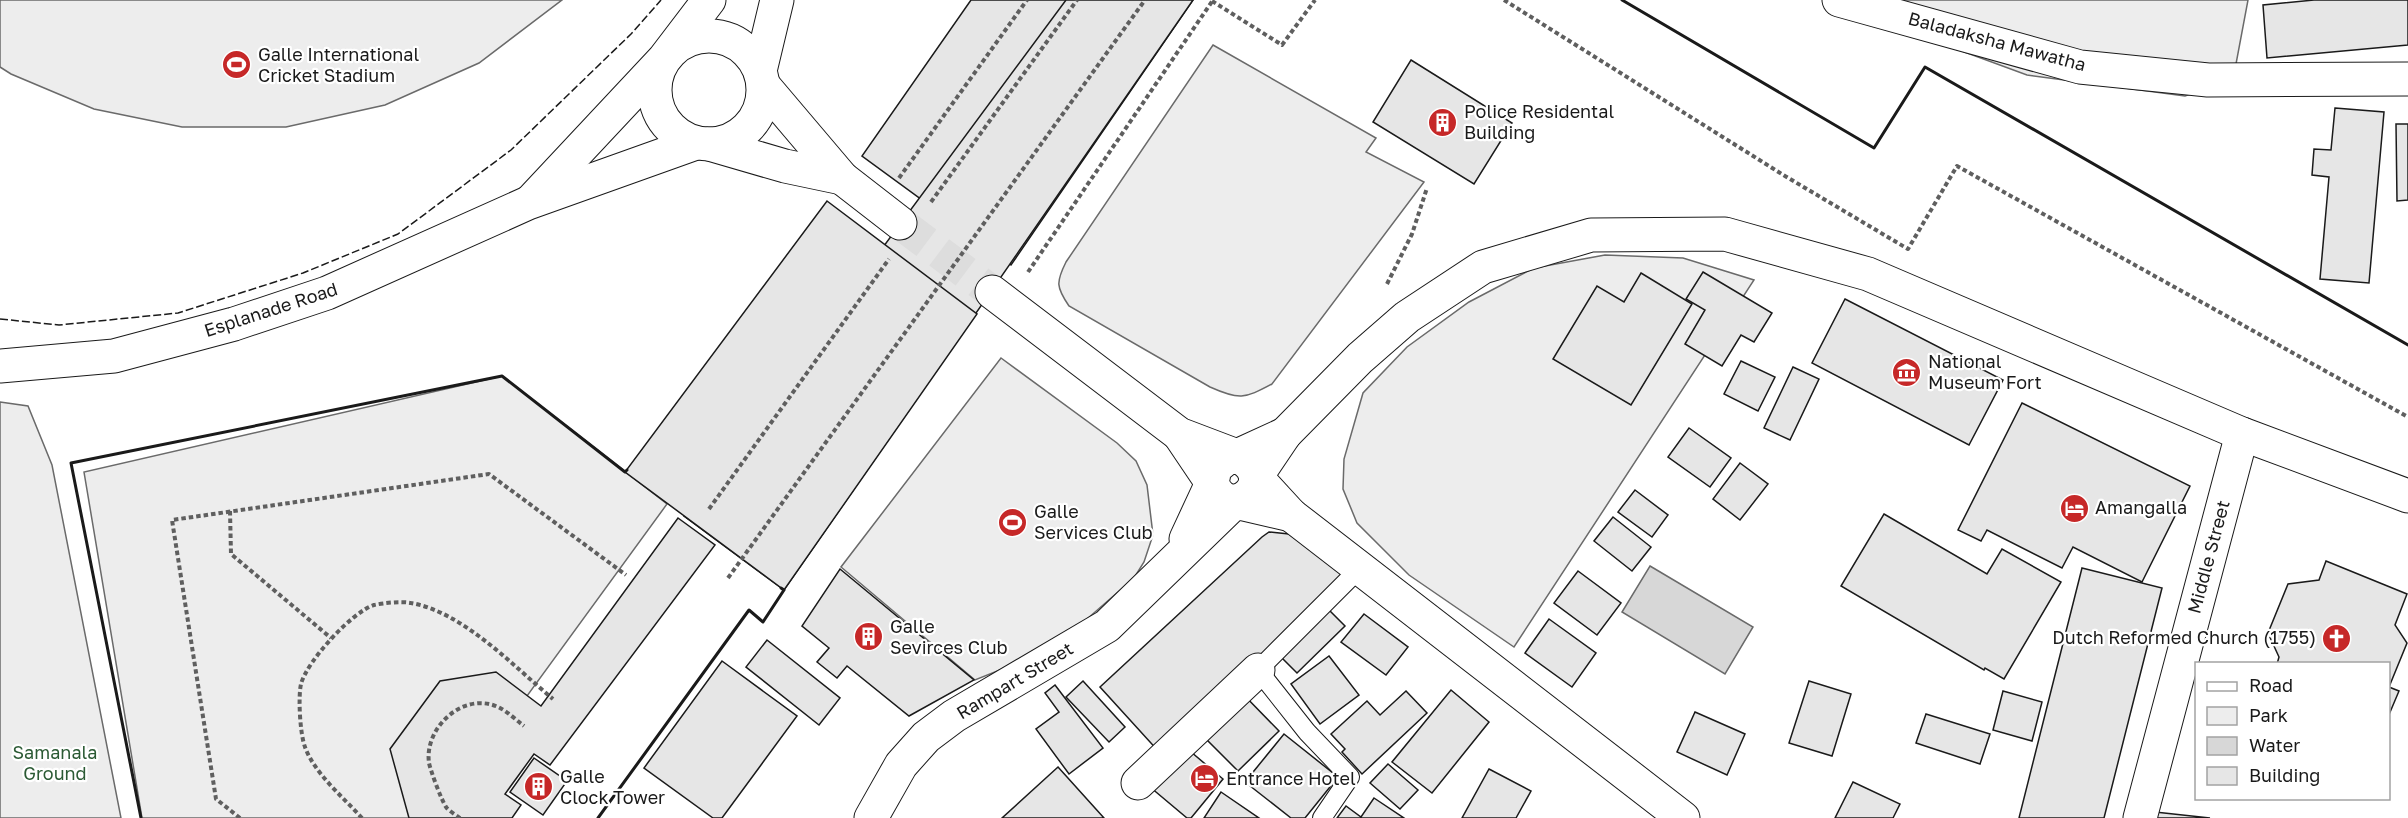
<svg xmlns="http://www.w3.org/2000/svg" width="2408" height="818" font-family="'Golos Text',sans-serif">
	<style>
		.green { fill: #ededed; stroke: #6a6a6a; stroke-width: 1.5 }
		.water { fill: #d7d7d7; stroke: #6a6a6a; stroke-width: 1.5 }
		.building { fill: #e6e6e6; stroke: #1a1a1a; stroke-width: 1.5 }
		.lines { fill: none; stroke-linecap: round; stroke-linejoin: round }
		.street-tunnel { stroke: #ddd; stroke-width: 33; stroke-dasharray: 33 16; stroke-linecap: butt }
		.lane-casing { stroke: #1a1a1a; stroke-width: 20 }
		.street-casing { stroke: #1a1a1a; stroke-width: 35 }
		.secondary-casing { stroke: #1a1a1a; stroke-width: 35 }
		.primary-casing { stroke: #1a1a1a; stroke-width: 35 }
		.path { stroke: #5f5f5f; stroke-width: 4; stroke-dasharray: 4.5 3; stroke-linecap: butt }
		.lane { stroke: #fff; stroke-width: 18 }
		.street { stroke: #fff; stroke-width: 33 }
		.secondary { stroke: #fff; stroke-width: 33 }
		.primary { stroke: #fff; stroke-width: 33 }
		.fence { stroke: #1a1a1a; stroke-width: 1.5; stroke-dasharray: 8 3; stroke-linecap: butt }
		.wall { stroke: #1a1a1a; stroke-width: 3 }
		.labels { text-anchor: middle; stroke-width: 4.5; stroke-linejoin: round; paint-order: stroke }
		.street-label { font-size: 18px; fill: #1a1a1a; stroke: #fff }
		.poi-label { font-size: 18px; fill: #1a1a1a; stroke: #fff; text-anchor: start }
		.park-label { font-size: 18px; fill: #2b5a34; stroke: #fff }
	</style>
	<rect width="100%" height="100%" fill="#fff"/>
	<g class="green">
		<polygon points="0,0 562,0 479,63 385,105 286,127 182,127 94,109 11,74 0,67"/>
		<polygon points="1823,0 2248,0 2233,80 2185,96 2027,75"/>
		<path d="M1213 45 1376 138 1366 152 1424 182 1272 384C1244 399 1239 400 1210 387L1069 306C1056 287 1056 282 1066 262Z"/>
		<polygon points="1605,255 1683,258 1754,280 1514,647 1409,575 1357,523 1343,489 1344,459 1363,393 1407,347 1469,302 1534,268"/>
		<polygon points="1001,358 1117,443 1136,461 1147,485 1153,535 1144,562 1134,578 1071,633 1015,664 975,680 841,567"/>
		<polygon points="502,376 667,504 438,818 142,818 84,472"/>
		<polygon points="0,402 28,406 52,465 121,818 0,818"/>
	</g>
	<polygon class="water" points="1650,566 1753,627 1725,674 1622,612"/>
	<g class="building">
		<polygon points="971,0 1193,0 1011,265 862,156"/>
		<polygon points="1066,0 1193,0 784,590 684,516"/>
		<polygon points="2314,0 2408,0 2408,45 2267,58 2263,5"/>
		<polygon points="1411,60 1512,123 1474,184 1373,122"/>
		<polygon points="2335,108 2384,112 2369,283 2320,279 2329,177 2312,175 2314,149 2331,150"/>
		<polygon points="2396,124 2408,124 2408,200 2397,201"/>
		<polygon points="827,201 977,314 784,590 625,472"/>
		<polygon points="1703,272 1772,313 1754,342 1741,335 1722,366 1685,344 1705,310 1686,299"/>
		<polygon points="1641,273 1692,304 1631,405 1553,359 1597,286 1624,302"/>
		<polygon points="1845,299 2003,380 1969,445 1812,363"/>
		<polygon points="1741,361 1775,377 1758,411 1724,394"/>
		<polygon points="1793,367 1819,379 1790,440 1764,428"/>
		<polygon points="2022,403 2190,486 2142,582 2073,547 2062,568 1987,530 1981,541 1958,530"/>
		<polygon points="1689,428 1731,458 1710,487 1668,457"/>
		<polygon points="1740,463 1768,484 1740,520 1713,499"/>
		<polygon points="1635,490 1668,515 1652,537 1618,512"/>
		<polygon points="1884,514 1987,574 2002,549 2061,582 2004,679 1985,668 1984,670 1841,586"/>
		<polygon points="1613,517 1651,547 1632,571 1594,541"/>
		<polygon points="678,518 715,545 550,765 534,754 505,794 521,805 512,818 409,818 390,749 440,681 496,672 541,706"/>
		<polygon points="1269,532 1289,534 1345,575 1160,753 1100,687 1262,537"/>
		<polygon points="2326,561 2407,594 2395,625 2407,643 2389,687 2399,691 2388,717 2388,664 2277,664 2279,657 2268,633 2288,584 2319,580"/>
		<polygon points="2082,568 2162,588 2104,818 2019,818"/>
		<polygon points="840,569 974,680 909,716 847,666 837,678 817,662 829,648 802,626"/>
		<polygon points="1578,571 1621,603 1597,635 1554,603"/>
		<polygon points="1327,608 1345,626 1297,673 1279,655"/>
		<polygon points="1364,614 1408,647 1386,675 1341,642"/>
		<polygon points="1549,619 1596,653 1572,687 1525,653"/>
		<polygon points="767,640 840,698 819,725 746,667"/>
		<polygon points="1329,656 1359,695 1320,724 1291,684"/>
		<polygon points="722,661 797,716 722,818 713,818 644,768"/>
		<polygon points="1083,681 1125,727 1109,742 1066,697"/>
		<polygon points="1809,681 1851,694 1832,756 1789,743"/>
		<polygon points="1055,685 1103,748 1069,774 1036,729 1059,712 1045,693"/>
		<polygon points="1451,690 1489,722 1432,793 1392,762"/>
		<polygon points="1240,691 1279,731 1238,771 1199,732"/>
		<polygon points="1406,691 1427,713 1362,774 1342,752 1345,749 1331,734 1367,701 1380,715"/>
		<polygon points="2003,691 2042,702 2032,741 1993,730"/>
		<polygon points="1695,712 1745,734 1727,775 1677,752"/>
		<polygon points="1926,714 1990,734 1980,764 1916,743"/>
		<polygon points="1284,734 1338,777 1305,818 1291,818 1245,782"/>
		<polygon points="1184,746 1223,779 1191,818 1187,818 1150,787"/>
		<polygon points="534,758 567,781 543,815 510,792"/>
		<polygon points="1388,764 1418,790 1400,809 1370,783"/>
		<polygon points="1058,767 1104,818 1002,818"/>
		<polygon points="1489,769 1531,791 1516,818 1462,818"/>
		<polygon points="1853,782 1900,804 1893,818 1835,818"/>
		<polygon points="1221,792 1259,818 1204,818"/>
		<polygon points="1374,798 1404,818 1337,818 1346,806 1361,817"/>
		<polygon points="2155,812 2210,818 2155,818"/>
	</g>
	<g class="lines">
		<polyline class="street-tunnel" points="900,223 992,292"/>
		<defs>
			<polyline id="lane" points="1322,818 1350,777 1307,732 1258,670 1360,568"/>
			<g id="street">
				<polyline points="764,86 842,178 900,223"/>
				<polyline points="709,144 785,166 842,178"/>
				<polyline points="992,292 1179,434 1237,456 1285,434"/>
				<path d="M1179 434 1212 483C1229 527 1284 479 1237 456L1226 459 1215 468 1212 483 1186 539"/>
				<polyline points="1138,783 1258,670"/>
				<polyline points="871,818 901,765 926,737 954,716 1107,626 1235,502 1291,515"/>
				<polyline points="1683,818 1291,515 1256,477 1285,434 1360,358 1407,317 1483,267 1591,235 1725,234 1868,274 2242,434 2408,496"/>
				<polyline points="2140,818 2242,434"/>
			</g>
			<g id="secondary">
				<circle cx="709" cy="90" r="54"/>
				<polyline points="760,71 777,0"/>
				<polyline points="532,200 664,59 709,0"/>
				<polyline points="0,366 114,356 234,324 327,293 528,203 696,143"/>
			</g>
			<polyline id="primary" points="1839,0 2080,67 2208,80 2408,79"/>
		</defs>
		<use href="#lane" class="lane-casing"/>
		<use href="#street" class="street-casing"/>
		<use href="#secondary" class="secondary-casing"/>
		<use href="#primary" class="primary-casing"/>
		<g class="path">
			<polyline points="1504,0 1785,176 1908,249 1957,166 2408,417"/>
			<polyline points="1212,1 1282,45 1315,0"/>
			<polyline points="899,178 1027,0"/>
			<polyline points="931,202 1077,0"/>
			<polyline points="1028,272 1213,0"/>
			<polyline points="1387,284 1412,234 1427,188"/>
			<polyline points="709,509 889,259"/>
			<polyline points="230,511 231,554 331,638"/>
			<polyline points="728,578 1145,0"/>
			<polyline points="240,818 216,799 172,520 489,474 626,575"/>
			<path d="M362 818C344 798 314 773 305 747 300 734 298 697 301 684 307 661 352 612 374 605 383 603 401 601 411 603 463 612 512 665 553 699"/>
			<path d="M460 818C456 815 449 811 446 807 441 799 431 772 429 763 424 728 463 691 498 707 507 711 516 720 524 726"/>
		</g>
		<use href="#lane" class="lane"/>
		<use href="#street" class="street"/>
		<use href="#secondary" class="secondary"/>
		<use href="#primary" class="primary"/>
		<polyline class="fence" points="0,319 59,325 178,313 303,273 398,234 511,150 631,34 661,0"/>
		<g class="wall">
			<polyline points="1622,0 1874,148 1925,67 2408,345"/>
			<polyline points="141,818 71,463 502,376 625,472 627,470"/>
			<polyline points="598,818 749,610 763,622 784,590 781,588"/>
		</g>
	</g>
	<defs>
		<symbol id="stadium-disc" viewBox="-11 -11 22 22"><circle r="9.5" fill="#c62828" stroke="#fff"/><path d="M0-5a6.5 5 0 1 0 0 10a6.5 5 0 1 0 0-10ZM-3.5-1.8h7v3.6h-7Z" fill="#fff"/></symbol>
		<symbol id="building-disc" viewBox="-11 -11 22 22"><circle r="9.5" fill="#c62828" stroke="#fff"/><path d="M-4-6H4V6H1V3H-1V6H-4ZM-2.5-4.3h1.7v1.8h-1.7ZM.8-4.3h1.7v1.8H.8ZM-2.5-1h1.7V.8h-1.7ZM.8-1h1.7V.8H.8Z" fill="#fff"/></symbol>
		<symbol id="museum-disc" viewBox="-11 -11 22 22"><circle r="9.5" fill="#c62828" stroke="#fff"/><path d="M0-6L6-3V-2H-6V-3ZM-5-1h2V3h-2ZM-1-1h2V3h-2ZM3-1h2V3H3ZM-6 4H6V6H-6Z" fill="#fff"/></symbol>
		<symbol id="hotel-disc" viewBox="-11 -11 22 22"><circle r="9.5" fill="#c62828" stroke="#fff"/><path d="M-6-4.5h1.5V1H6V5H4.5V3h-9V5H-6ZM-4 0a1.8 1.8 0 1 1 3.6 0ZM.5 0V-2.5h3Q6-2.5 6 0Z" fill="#fff"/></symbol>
		<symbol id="church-disc" viewBox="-11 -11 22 22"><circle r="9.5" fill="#c62828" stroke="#fff"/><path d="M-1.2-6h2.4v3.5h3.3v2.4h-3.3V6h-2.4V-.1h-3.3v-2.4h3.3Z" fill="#fff"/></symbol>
	</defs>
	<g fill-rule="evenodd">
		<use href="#stadium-disc" x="220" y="48" width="33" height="33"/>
		<use href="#building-disc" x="1426" y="106" width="33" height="33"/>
		<use href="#museum-disc" x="1890" y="356" width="33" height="33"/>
		<use href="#hotel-disc" x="2058" y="492" width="33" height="33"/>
		<use href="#stadium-disc" x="996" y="506" width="33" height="33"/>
		<use href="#building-disc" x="852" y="620" width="33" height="33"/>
		<use href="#church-disc" x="2320" y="622" width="33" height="33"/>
		<use href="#hotel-disc" x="1188" y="762" width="33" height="33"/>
		<use href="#building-disc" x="522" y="770" width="33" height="33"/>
	</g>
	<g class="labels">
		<g class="street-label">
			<text transform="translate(1997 42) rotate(15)" y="6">Baladaksha Mawatha</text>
			<text transform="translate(271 310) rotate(-18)" y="6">Esplanade Road</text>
			<text transform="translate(2209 557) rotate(-75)" y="6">Middle Street</text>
			<text transform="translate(1015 681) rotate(-31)" y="6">Rampart Street</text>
		</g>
		<g class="poi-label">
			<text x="258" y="61">Galle International<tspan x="258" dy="21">Cricket Stadium</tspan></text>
			<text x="1464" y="118">Police Residental<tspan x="1464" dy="21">Building</tspan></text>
			<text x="1928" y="368">National<tspan x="1928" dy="21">Museum Fort</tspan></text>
			<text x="2095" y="514">Amangalla</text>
			<text x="1034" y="518">Galle<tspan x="1034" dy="21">Services Club</tspan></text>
			<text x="890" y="633">Galle<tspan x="890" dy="21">Sevirces Club</tspan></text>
			<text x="2316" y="644" text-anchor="end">Dutch Reformed Church (1755)</text>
			<text x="560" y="783">Galle<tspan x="560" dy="21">Clock Tower</tspan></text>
			<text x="1226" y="785">Entrance Hotel</text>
		</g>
		<g class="park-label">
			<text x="55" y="759">Samanala<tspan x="55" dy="21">Ground</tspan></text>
		</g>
	</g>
	<rect x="2195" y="662" width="195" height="138" fill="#ffffff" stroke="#a3a3a3" stroke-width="1.5"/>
	<rect x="2207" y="682" width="30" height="9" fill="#ffffff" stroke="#a3a3a3" stroke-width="1.5"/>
	<text x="2249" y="692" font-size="18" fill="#1a1a1a">Road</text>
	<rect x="2207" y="707" width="30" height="18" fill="#ededed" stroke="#a3a3a3" stroke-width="1.5"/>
	<text x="2249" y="722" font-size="18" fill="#1a1a1a">Park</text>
	<rect x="2207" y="737" width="30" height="18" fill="#d7d7d7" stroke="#a3a3a3" stroke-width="1.5"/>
	<text x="2249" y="752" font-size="18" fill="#1a1a1a">Water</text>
	<rect x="2207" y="767" width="30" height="18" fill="#e6e6e6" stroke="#a3a3a3" stroke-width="1.5"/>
	<text x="2249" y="782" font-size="18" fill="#1a1a1a">Building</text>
</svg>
